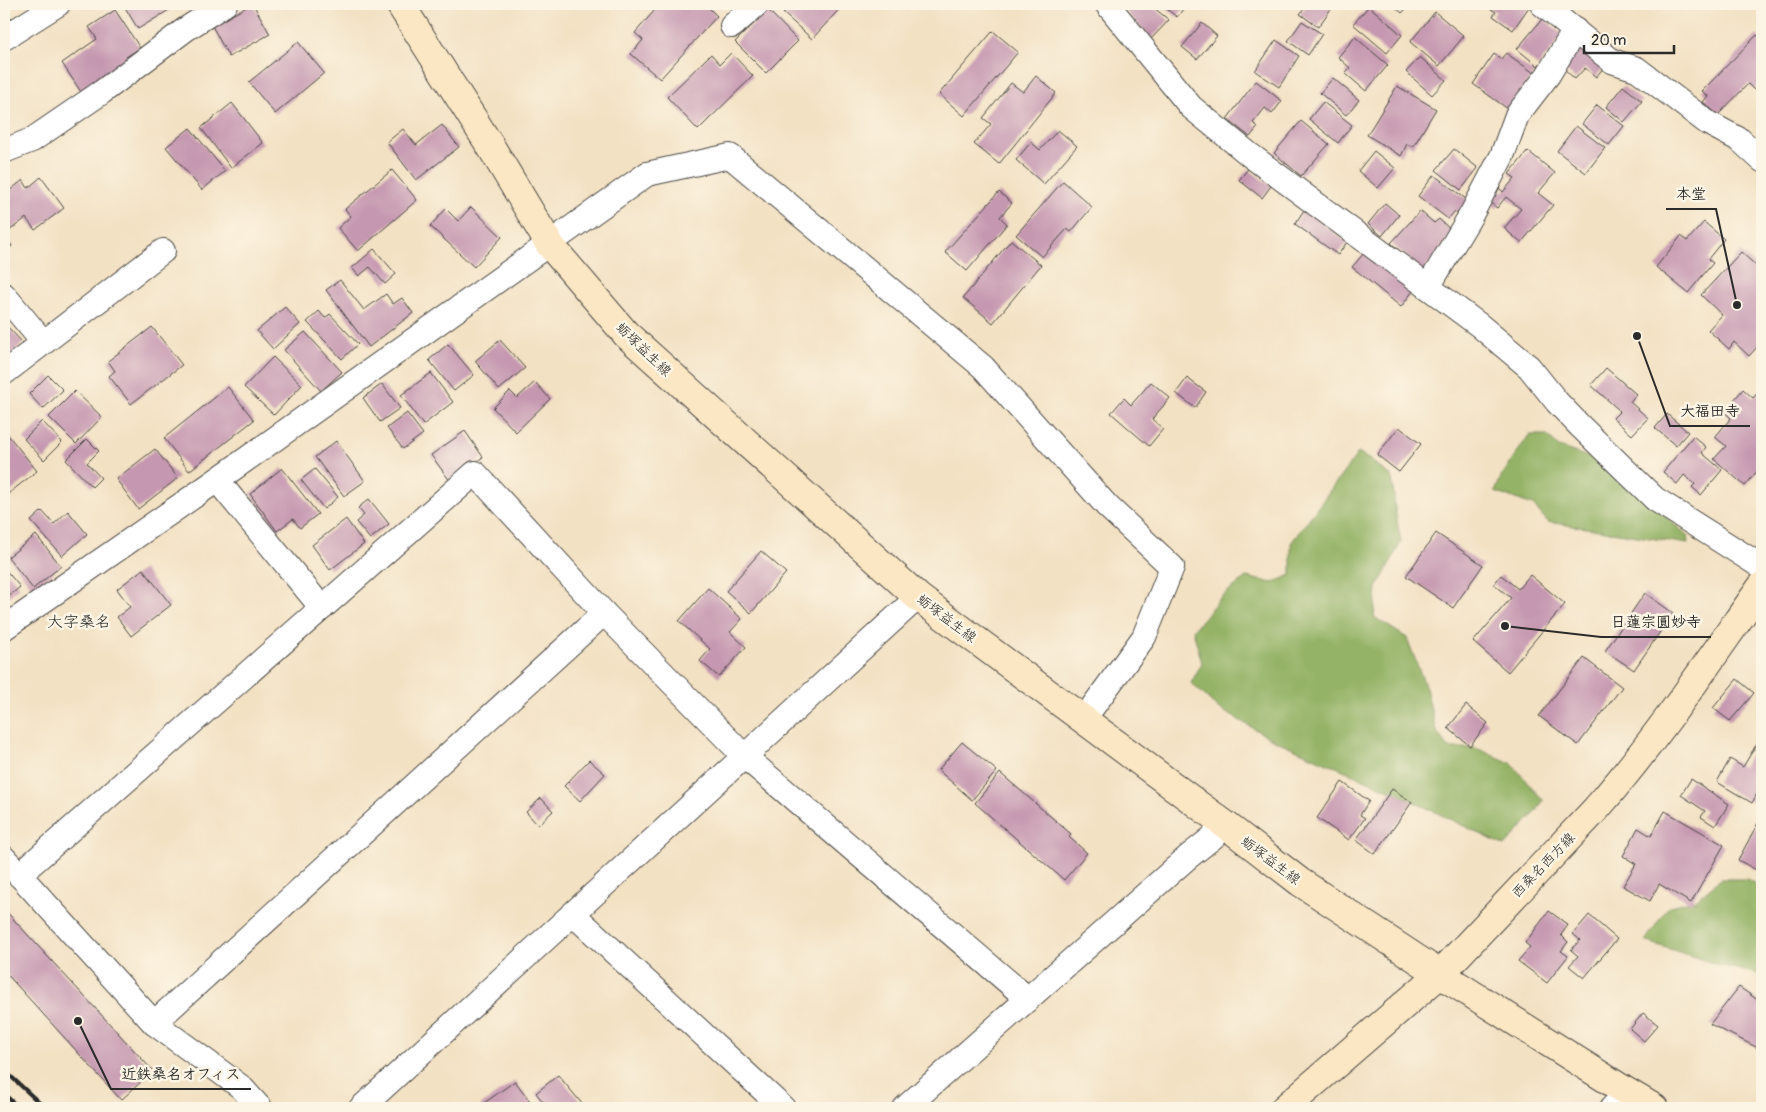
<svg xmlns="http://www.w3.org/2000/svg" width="1766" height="1112" font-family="Pangolin,'Klee One',sans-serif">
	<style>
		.forest { fill: #94b366; stroke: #606f48 }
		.building { fill: #c597b0 }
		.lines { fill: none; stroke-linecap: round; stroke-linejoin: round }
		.street-casing { stroke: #494642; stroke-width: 26 }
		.secondary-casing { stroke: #494642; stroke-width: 30 }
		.street { stroke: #fff; stroke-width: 24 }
		.secondary { stroke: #fbe7c3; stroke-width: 28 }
		.rail { stroke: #2b2b2b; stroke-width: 4 }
		.labels { text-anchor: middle; stroke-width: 5; stroke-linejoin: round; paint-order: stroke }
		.street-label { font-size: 14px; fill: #2b2b2b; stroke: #fcf5e5 }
		.quarter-label { font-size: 16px; fill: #2b2b2b; stroke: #fcf5e5 }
		.leader { fill: none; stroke: #2b2b2b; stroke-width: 2 }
		.callout-dot { fill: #2b2b2b; stroke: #fcf5e5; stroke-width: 2 }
		.callout-label { font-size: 15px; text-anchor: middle; font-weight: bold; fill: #2b2b2b; stroke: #fcf5e5; stroke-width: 5; stroke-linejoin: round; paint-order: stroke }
	</style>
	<rect width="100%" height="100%" fill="#fcf5e5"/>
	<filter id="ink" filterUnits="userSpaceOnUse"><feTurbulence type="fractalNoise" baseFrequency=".02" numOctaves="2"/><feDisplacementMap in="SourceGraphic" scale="10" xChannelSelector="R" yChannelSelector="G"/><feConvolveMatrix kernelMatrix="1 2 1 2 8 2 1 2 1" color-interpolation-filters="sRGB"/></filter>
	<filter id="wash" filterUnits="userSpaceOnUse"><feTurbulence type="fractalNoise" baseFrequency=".0096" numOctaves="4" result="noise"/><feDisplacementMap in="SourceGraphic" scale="20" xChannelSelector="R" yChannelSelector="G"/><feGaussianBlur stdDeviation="1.12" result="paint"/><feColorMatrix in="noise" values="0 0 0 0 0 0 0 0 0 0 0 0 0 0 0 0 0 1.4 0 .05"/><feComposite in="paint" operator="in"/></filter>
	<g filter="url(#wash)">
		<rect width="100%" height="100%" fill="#f3e1c3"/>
		<g class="forest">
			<polygon points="1529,435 1546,435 1559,447 1588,457 1618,476 1687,535 1688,544 1548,522 1533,505 1495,492 1501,477"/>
			<polygon points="1358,453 1370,460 1392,477 1395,510 1401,542 1377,588 1374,617 1407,638 1426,688 1436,731 1449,748 1476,748 1511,763 1543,800 1537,811 1505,846 1396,793 1272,739 1218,708 1191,683 1202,663 1193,630 1220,598 1246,577 1272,583 1291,575 1291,543"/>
			<polygon points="1720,879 1747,879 1762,888 1762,975 1719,965 1645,941 1669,906 1696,900"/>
		</g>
		<g id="blocks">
			<g class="building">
				<polygon points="123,4 172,4 174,7 138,29"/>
				<polygon points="252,4 253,4 270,34 229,57 212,26"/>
				<polygon points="660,4 707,4 706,5 717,16 660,79 631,54 643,40 635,33"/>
				<polygon points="792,4 844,4 812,39 783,13"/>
				<polygon points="1127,4 1149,4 1169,20 1151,39 1124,9"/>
				<polygon points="1160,4 1187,4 1177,17"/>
				<polygon points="1308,4 1329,4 1333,6 1318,27 1300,14"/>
				<polygon points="1392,4 1411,4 1402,13"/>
				<polygon points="1492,4 1531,4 1513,30 1493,16 1496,12 1489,8"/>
				<polygon points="1369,6 1402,35 1387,53 1353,24"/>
				<polygon points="115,10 140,48 126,57 129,61 81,92 62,63 97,39 89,27"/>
				<polygon points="768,10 798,41 766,73 735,42"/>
				<polygon points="1435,12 1464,36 1439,66 1410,42"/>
				<polygon points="1543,18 1563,35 1538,66 1517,49"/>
				<polygon points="1302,21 1322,34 1308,55 1288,41"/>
				<polygon points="1202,23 1217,36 1197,59 1182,47"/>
				<polygon points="993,31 1018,52 964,116 939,94"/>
				<polygon points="1757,35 1762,40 1762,81 1754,90 1748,84 1718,115 1703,102 1708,96 1702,91"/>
				<polygon points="1355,37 1388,65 1366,91 1345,73 1350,68 1338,57"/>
				<polygon points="1276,40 1299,56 1279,87 1255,71"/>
				<polygon points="298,42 324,73 275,114 249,82"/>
				<polygon points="1579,46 1604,67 1596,77 1585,68 1575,79 1562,67"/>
				<polygon points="731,53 753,76 698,130 667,97 711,54 720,64"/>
				<polygon points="1506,53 1534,73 1508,109 1473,84 1494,54 1501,59"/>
				<polygon points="1420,57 1446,80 1432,95 1406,72"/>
				<polygon points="1036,76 1056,93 999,164 974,144 991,124 983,118 1011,83 1023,92"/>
				<polygon points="1333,78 1359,100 1346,115 1320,93"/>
				<polygon points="1256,81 1282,101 1272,114 1265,108 1253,123 1258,127 1250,137 1227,119"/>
				<polygon points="1397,86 1436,109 1413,147 1407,144 1401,156 1367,135"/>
				<polygon points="1623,86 1642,101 1624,122 1606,107"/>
				<polygon points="1323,102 1352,125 1338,143 1309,119"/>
				<polygon points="232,103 263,143 231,168 201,128"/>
				<polygon points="1597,105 1624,126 1609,145 1582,124"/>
				<polygon points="1301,121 1329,144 1301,176 1274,153"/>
				<polygon points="442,125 459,147 416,180 387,142 403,129 416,145"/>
				<polygon points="1576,126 1605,148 1586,173 1557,151"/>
				<polygon points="190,128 225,171 202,190 166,147"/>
				<polygon points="1058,130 1077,146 1044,184 1016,160 1031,142 1040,150"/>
				<polygon points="1454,149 1478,168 1461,190 1436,170"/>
				<polygon points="1374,151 1395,168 1378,188 1358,171"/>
				<polygon points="1528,151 1555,173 1538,193 1553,205 1521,243 1504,228 1521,209 1506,197 1497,208 1487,200 1498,187 1503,192 1515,178 1509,174"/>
				<polygon points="1248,169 1271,186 1262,198 1239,180"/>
				<polygon points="392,170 417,200 358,251 338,228 351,216 345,209"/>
				<polygon points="1434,175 1470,202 1460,215 1455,211 1448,219 1418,196"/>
				<polygon points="41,177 64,208 35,230 26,218 9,231 4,224 4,195 23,180 28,188"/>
				<polygon points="1063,181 1092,207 1071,232 1067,229 1042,257 1016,235"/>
				<polygon points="999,192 1012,203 1000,217 1007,224 967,271 945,252"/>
				<polygon points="1385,203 1399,215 1382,236 1368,224"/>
				<polygon points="471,207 502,237 474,267 430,226 446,209 458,221"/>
				<polygon points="1304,210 1347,242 1338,255 1295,224"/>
				<polygon points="1420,211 1434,223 1439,219 1453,232 1423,272 1391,243"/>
				<polygon points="1704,222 1724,239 1708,259 1713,263 1688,293 1656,267 1681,236 1687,241"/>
				<polygon points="4,235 12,246 4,252"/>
				<polygon points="1011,240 1041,265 993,323 963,298"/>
				<polygon points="374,249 396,274 385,284 370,267 359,276 352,268"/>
				<polygon points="1365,252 1413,291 1401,307 1352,267"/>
				<polygon points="1741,252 1762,271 1762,348 1759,345 1749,356 1734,342 1729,349 1708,330 1722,315 1701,295"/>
				<polygon points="340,280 364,310 386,294 393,304 402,298 413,313 369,347 326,290"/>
				<polygon points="285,307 300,324 273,349 257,331"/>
				<polygon points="319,311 325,318 330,314 358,344 342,359 307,322"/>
				<polygon points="4,323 23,343 4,361"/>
				<polygon points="152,327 182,365 131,404 109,376 115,371 108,361"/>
				<polygon points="305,332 342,372 321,391 284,350"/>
				<polygon points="500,340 525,368 499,390 475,361"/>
				<polygon points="448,344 474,375 454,391 429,360"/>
				<polygon points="273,357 302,385 274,415 244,387"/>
				<polygon points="1606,368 1636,394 1630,402 1648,418 1632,435 1613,418 1620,411 1591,385"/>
				<polygon points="431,373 453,402 423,425 401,395"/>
				<polygon points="48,375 63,390 43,409 29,394"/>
				<polygon points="1187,378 1206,392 1195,408 1176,393"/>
				<polygon points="535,382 550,399 516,432 493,408 510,391 517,398"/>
				<polygon points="1151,382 1170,398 1152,419 1163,429 1149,446 1111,413 1124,398 1131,405"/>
				<polygon points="382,384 400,408 380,422 363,398"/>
				<polygon points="228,387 254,420 189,471 164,438"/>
				<polygon points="1762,388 1762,474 1758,470 1745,486 1714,459 1726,446 1715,437 1731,418 1724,412 1743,389 1753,398"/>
				<polygon points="75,391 102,417 76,444 49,417"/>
				<polygon points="407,413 423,434 403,449 387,428"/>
				<polygon points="1667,414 1688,432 1676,446 1655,428"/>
				<polygon points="42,421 62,442 44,460 24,439"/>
				<polygon points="1399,427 1421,444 1399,472 1377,455"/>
				<polygon points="465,431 483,457 450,481 431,455"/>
				<polygon points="8,435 37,471 4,497 4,439"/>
				<polygon points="1693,436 1706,447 1702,453 1722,470 1701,495 1692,487 1695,484 1684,475 1677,484 1663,472"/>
				<polygon points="87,439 99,451 87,463 101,478 92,487 66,460"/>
				<polygon points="336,441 365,481 344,496 315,457"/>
				<polygon points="155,449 178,478 138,509 116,479"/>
				<polygon points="282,468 318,514 300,528 293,519 277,531 250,494"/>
				<polygon points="315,469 338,497 324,509 301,480"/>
				<polygon points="369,499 389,524 370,539 356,522 364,515 358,508"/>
				<polygon points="42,511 54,524 68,511 87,534 62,556 31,521"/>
				<polygon points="346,519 364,544 330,570 312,545"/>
				<polygon points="1436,533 1483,565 1453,608 1406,576"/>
				<polygon points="36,535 61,566 33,589 8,557"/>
				<polygon points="761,551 786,573 751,613 726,591"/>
				<polygon points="4,568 20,587 8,597 4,591"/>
				<polygon points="143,569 171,605 131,636 117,617 130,607 117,589"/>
				<polygon points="1501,575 1518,589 1530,575 1565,604 1508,672 1473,642 1511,598 1494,584"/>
				<polygon points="708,588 742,619 730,632 746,647 719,677 700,661 710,649 679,621"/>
				<polygon points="1645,593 1673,613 1634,670 1605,651"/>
				<polygon points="1584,658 1622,687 1578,745 1539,716"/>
				<polygon points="1737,679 1754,693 1730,721 1713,708"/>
				<polygon points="1466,705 1488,723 1470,746 1448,728"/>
				<polygon points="1762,735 1762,794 1758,792 1752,803 1717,782 1730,759 1743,767"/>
				<polygon points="962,742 997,771 972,800 938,770"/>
				<polygon points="589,760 605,774 580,801 564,786"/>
				<polygon points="1000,773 1071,834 1069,837 1087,853 1064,880 975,803"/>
				<polygon points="1691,779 1729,804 1715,826 1701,817 1705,811 1681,795"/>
				<polygon points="1342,782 1369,801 1360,815 1365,818 1349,840 1317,818"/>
				<polygon points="1392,789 1412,802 1375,854 1356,840"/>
				<polygon points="541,798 553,811 538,825 526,812"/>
				<polygon points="1665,811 1724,845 1691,903 1659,884 1650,901 1623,886 1636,864 1623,856 1638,828 1651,836"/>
				<polygon points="1758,823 1762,826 1762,873 1738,860"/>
				<polygon points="4,909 153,1071 121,1100 4,971"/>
				<polygon points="1549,911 1568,925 1561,935 1568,942 1561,951 1568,956 1547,983 1518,961 1530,947 1525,943"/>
				<polygon points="1589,915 1617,939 1584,978 1569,966 1578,956 1571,950 1580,940 1573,934"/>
				<polygon points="1739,987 1762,1003 1762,1050 1710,1024"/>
				<polygon points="1643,1013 1658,1025 1644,1041 1630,1029"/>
				<polygon points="558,1075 584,1106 581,1108 548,1108 536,1093"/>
				<polygon points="515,1081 535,1108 482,1108 480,1106"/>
			</g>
		</g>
	</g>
	<g filter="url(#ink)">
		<use href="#blocks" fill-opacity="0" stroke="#494642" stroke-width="1"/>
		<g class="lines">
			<defs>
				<g id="street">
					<polyline points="1107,4 1191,107 1250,155 1479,325 1529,367 1557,402 1580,426 1655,499 1762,567"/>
					<polyline points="1542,4 1612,61 1637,69 1708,123 1740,140 1762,160"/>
					<polyline points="732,26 757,4"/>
					<polyline points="4,38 58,4"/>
					<polyline points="4,151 32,140 102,92 186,29 225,4"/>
					<polyline points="1428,287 1471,215 1502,156 1517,115 1548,75 1575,30"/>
					<polyline points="4,295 43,342"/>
					<polyline points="4,373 163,251"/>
					<polyline points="217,480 322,608"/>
					<polyline points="4,628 217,480 647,174 730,156 983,367 1107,506 1172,567 1144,637 1083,720"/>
					<polyline points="4,858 154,1023 241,1087 260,1108"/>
					<polyline points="19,875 475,473 604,613 744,756 1028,999"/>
					<polyline points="573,914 783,1108"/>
					<polyline points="154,1023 604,613"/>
					<polyline points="361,1108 918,597"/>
					<polyline points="905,1108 1188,857 1227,826"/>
					<polyline points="1612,1108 1627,1092"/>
				</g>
				<g id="secondary">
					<polyline points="400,4 491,147 550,245 626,334 918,597 1227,826 1300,882 1440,974 1627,1092 1654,1108"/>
					<path d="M1285 1108 1440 974 1596 809C1657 739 1709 661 1762 586"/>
				</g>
			</defs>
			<use href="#street" class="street-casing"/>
			<use href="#secondary" class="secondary-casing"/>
			<use href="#street" class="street"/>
			<use href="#secondary" class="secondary"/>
			<g class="rail">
				<polyline points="4,1070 45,1108"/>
				<polyline points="4,1094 19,1108"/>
			</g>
		</g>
	</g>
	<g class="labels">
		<g class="street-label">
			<text transform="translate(644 349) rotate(44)" y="5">蛎塚益生線</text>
			<text transform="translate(947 618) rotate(37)" y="5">蛎塚益生線</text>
			<text transform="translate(1271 860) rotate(37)" y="5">蛎塚益生線</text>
			<text transform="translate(1543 865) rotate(-46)" y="5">西桑名西方線</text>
		</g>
		<g class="quarter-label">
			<text x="79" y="627">大字桑名</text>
		</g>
	</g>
	<path class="leader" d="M1737 305L1716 209H1666M1637 336L1670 426H1750M1505 626L1601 637H1711M78 1021L111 1089H251"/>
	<g class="callout-dot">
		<circle cx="1737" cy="305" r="5"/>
		<circle cx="1637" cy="336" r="5"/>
		<circle cx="1505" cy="626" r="5"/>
		<circle cx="78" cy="1021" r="5"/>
	</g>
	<g class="callout-label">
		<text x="1691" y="199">本堂</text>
		<text x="1710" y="416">大福田寺</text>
		<text x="1656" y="627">日蓮宗圓妙寺</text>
		<text x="181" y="1079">近鉄桑名オフィス</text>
	</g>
	<rect width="1766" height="1112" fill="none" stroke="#fcf5e5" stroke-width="20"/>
	<path d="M1584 45v8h90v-8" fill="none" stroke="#2b2b2b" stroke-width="2.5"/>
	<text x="1591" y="45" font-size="15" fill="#2b2b2b" stroke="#fcf5e5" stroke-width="4" paint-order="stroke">20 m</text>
</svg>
